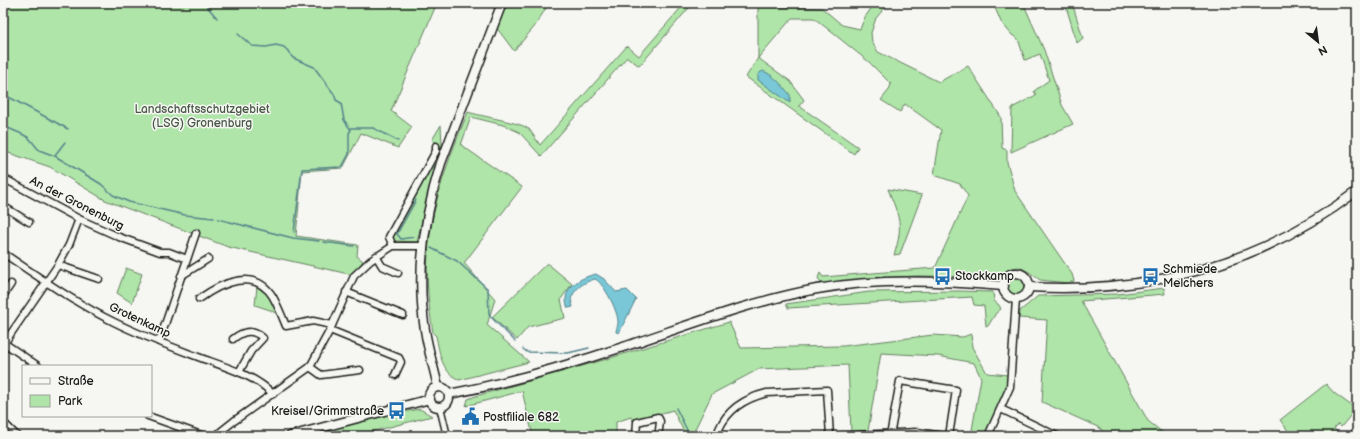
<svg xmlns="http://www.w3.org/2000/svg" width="1360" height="439" font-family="'Balsamiq Sans',sans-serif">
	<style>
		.green { fill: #afe5a8; stroke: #668062 }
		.water { fill: #79c7d7; stroke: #54838c }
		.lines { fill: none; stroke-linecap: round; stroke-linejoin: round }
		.stream { stroke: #54838c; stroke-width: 1.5 }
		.minor-casing { stroke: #1c1c1c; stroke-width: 9 }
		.major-casing { stroke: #1c1c1c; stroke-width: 11 }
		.minor { stroke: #f6f6f2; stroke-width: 6 }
		.major { stroke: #f6f6f2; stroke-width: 8 }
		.labels { text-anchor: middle; stroke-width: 3; stroke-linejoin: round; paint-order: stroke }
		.park-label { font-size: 12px; fill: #485846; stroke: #f6f6f2 }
		.street-label { font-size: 12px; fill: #1c1c1c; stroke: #f6f6f2 }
		.poi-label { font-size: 12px; fill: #1c1c1c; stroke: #f6f6f2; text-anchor: start }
	</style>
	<rect width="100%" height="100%" fill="#f6f6f2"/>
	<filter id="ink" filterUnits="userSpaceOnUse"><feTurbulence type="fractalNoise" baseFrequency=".025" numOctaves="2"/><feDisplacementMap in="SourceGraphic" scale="8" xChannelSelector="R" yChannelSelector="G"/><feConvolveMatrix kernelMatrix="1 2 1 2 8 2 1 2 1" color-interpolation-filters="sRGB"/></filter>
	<g filter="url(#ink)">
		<g class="green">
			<polygon points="3,3 437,3 391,111 412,127 398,148 361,133 343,168 302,171 296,236 358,245 357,256 363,261 353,275 228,247 105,200 50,167 3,151"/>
			<polygon points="507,3 549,3 535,26 514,51 496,27"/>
			<path d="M685 3H693L642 63 638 65 627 57 541 156 519 132 503 125 471 117 461 145 522 187 464 263 495 299 487 325 529 362 459 380C441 371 440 354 436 336L433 333C431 320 429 307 428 293 423 229 443 171 468 112 480 116 523 123 529 129 533 134 536 140 540 145L627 46 639 56Z"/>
			<polygon points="875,3 889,3 876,18 871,33 872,42 878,52 939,82 968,66 1001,117 1002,148 1007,150 1007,162 1015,191 1072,274 1074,281 1068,283 1040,280 1029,272 1019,267 1011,268 997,277 918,276 875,278 824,284 820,282 818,278 820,273 823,277 935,268 968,196 960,184 934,175 941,130 905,104 900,112 881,100 889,90 891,84 869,62 814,18 792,18 758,58 790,81 804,100 799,106 858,147 854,154 746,77 758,58 758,7 822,8 842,25 860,29 865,17"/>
			<polygon points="993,3 1030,3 1025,7 1044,50 1062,105 1073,124 1011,152 1012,108 1036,95 1034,91 1049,80 1040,54 1025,60 1018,39 1012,35 1001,22"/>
			<polygon points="1065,3 1071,3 1073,6 1083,38 1077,43"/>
			<polygon points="441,125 442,145 430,187 417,242 394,241 393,237 440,146 432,140"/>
			<path d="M888 189 922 195 900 254 894 255C904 225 899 217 888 189Z"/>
			<polygon points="547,263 572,284 561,299 565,318 528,327 517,340 492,317"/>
			<polygon points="126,268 142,274 132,303 117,293"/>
			<circle cx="1016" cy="286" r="10"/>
			<polygon points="257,286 270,297 279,315 270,310 255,305"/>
			<polygon points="1164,288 1165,294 1081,301 1148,421 1167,436 1107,436 1100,428 1042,402 1047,320 1019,318 1020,311 1038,296 1118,294"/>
			<polygon points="959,291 993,292 994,301 999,305 1001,309 996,313 988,326 986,326 984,306 974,305 972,297 788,308 786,304 869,292"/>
			<polygon points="729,322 741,348 843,346 933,335 963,337 971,334 972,347 987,373 1008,375 1006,391 985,436 971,436 981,378 974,363 938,356 881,353 868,431 851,432 848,365 759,369 712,394 695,429 697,436 686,436 673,410 633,421 631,417 616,422 616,436 533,436 522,391 466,406 468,399 476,396 600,361"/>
			<polygon points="1326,384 1334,393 1356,409 1341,427 1338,424 1334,429 1342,436 1292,436 1280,420"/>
			<polygon points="420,409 432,416 355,436 318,436 317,433 391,414"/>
		</g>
		<g class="water">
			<path d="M763 71C774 75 783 86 790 95V103L758 80V74Z"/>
			<path d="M596 274 604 279 616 292 627 290 636 299 619 333 616 332C616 329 618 326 618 323 619 313 604 283 595 279 584 282 575 288 571 299L573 307 568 308C559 289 581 277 596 274Z"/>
		</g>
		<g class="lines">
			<g class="stream">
				<polyline points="204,3 217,18"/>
				<polyline points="238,34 252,46 266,47 276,45 284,47 288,51 293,58 314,67 334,94 336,100 341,103 344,120 351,130 349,133 349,154 342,167 302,169 294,232"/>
				<polyline points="3,94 68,129"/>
				<polyline points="3,126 22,134 29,138 39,150 55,156 101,184 113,195 129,202 185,215 214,218"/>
				<polyline points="351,128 373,128 398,141"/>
				<polyline points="55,155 65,142"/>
				<polyline points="218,219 293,238 319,241"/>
				<polyline points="414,237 401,239 397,234 416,200"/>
				<polyline points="323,242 354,246"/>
				<polyline points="431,248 457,261 488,289 489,315 515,341"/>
				<polyline points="523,349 527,352 568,353 589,348"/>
				<polyline points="676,408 690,436"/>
			</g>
			<defs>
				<g id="minor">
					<polyline points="3,178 79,219 119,237 160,252 169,252 187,259"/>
					<polyline points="3,206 29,222"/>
					<polyline points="393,246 389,237 436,151 436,146"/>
					<path d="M3 253C39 277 75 303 114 322 142 336 172 347 201 358 226 367 254 375 273 394"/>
					<polyline points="376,256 382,266 398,273"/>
					<polyline points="58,265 99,279"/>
					<polyline points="181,276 208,259"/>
					<polyline points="346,292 403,315"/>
					<polyline points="3,296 11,284"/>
					<path d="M199 299C221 283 255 267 273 297 278 306 282 316 286 326L313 321 332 325"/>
					<polyline points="330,330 399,358 401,362 395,375"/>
					<path d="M233 339C244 330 253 329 263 338L251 351 239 372"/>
					<polyline points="159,342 196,233"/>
					<polyline points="4,343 38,366"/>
					<polyline points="3,345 58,265 69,245 79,219"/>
					<polyline points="310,367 321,375 360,370"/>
					<polyline points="440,407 447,436"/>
					<polyline points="1001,409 1057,436"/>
					<polyline points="148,416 204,436"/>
					<polyline points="3,422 17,436"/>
					<polyline points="215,436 234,421 310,367 330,330 354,276 370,261 393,246 423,246"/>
					<polyline points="636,436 637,422 658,417 660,421 659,430"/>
					<path d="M721 436 719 429C728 409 746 398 767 393L827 390 830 436"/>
					<polyline points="842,436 917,432 943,436"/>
					<polyline points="890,436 900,381 956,390 949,436"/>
					<polyline points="988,436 1010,387 1016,299"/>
				</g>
				<g id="major">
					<circle cx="1016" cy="286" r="13"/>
					<path d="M1029 287C1151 294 1260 265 1357 191"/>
					<path d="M438 387C434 368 428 350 425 330 416 274 424 217 441 163L502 3"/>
					<circle cx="439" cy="397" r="10"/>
					<path d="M449 394C508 383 566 366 623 347 687 326 751 301 817 289 879 278 941 281 1004 286"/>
					<polyline points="290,436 430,399"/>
				</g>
			</defs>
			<use href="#minor" class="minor-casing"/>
			<use href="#major" class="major-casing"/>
			<use href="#minor" class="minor"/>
			<use href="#major" class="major"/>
		</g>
	</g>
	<defs>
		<symbol id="bus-bare" viewBox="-9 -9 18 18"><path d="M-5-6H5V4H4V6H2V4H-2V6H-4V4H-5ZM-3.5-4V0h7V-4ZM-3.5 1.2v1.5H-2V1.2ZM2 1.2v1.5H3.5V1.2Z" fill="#1f6fb2" stroke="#f6f6f2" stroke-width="2.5" paint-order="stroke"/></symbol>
		<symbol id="civic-bare" viewBox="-9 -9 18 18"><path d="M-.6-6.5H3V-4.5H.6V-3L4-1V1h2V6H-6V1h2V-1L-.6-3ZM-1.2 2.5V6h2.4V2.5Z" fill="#1f6fb2" stroke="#f6f6f2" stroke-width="2.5" paint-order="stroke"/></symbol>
	</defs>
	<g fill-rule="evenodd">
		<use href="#bus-bare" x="930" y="264" width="25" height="25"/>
		<use href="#bus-bare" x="1138" y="264" width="25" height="25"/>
		<use href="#bus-bare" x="384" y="398" width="25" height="25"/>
		<use href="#civic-bare" x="458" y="404" width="25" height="25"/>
	</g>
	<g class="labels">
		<g class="park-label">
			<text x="202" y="113">Landschaftsschutzgebiet<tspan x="202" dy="14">(LSG) Gronenburg</tspan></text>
		</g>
		<g class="street-label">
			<text transform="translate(77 203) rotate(27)" y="4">An der Gronenburg</text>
			<text transform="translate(140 320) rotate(25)" y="4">Grotenkamp</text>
		</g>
		<g class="poi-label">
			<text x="1163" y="273">Schmiede<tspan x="1163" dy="14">Melchers</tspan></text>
			<text x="955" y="280">Stockkamp</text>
			<text x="384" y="415" text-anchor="end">Kreisel/Grimmstraße</text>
			<text x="483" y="421">Postfiliale 682</text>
		</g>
	</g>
	<rect width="1360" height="439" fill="none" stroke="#f6f6f2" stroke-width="16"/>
	<rect x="8" y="8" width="1344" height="423" fill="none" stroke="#1c1c1c" stroke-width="1.5" filter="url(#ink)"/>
	<rect x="22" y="365" width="130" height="52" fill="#f6f6f2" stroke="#9f9f9c"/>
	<rect x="30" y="378" width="20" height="6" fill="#f6f6f2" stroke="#9f9f9c"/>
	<text x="58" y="385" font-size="12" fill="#1c1c1c">Straße</text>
	<rect x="30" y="395" width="20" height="12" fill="#afe5a8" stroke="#9f9f9c"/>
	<text x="58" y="405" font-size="12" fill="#1c1c1c">Park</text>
	<g transform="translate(1318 42) rotate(151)" stroke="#f6f6f2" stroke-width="3" paint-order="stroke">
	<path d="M0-3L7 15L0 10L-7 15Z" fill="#1c1c1c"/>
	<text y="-6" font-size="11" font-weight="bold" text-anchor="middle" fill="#1c1c1c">N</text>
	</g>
</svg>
